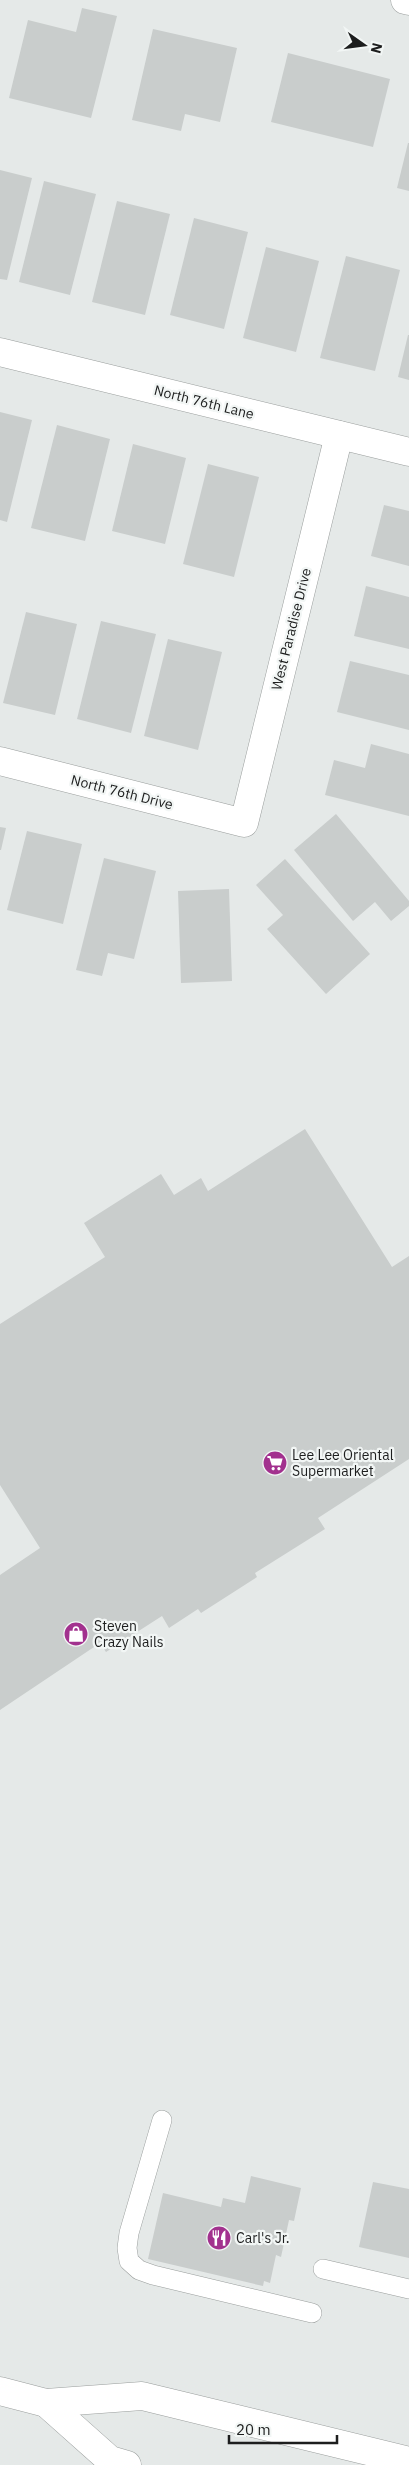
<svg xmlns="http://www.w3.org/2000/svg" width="409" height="2465" font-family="'IBM Plex Sans',sans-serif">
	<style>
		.building { fill: #c9cdcc }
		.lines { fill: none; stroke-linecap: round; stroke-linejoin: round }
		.service-casing { stroke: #9a9e9d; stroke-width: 20 }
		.minor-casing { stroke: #9a9e9d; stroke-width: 29 }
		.secondary-casing { stroke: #9a9e9d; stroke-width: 29 }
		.service { stroke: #fff; stroke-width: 19 }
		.minor { stroke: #fff; stroke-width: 28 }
		.secondary { stroke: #fff; stroke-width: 28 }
		.labels { text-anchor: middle; stroke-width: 4.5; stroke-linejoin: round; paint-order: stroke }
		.street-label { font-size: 14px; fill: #1d1e1e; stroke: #f2f6f5 }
		.poi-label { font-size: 14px; fill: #1d1e1e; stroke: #f2f6f5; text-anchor: start }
	</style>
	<rect width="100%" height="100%" fill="#e5e9e8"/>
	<g class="building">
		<polygon points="82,8 117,16 91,118 9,98 28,20 76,32"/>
		<polygon points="153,29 237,48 220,122 185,114 181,131 132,120"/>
		<polygon points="288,53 390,79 373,147 271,122"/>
		<polygon points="408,143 409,143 409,191 397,188"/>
		<polygon points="0,170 32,178 7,280 0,279"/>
		<polygon points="44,181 96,194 70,295 19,282"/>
		<polygon points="117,201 170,214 145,315 92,302"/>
		<polygon points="194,218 248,232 224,329 170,315"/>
		<polygon points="266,247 319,261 296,352 243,338"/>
		<polygon points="346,256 400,270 375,371 320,358"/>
		<polygon points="408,335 409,335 409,380 398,377"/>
		<polygon points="0,412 32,420 7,522 0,520"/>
		<polygon points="57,425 110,439 85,541 31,528"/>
		<polygon points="133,444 186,458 165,544 112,531"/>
		<polygon points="208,464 259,477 234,577 183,564"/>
		<polygon points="384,505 409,511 409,566 371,556"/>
		<polygon points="366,586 409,597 409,649 354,636"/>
		<polygon points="26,612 77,624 55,715 3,703"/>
		<polygon points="101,621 156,634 131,733 77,719"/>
		<polygon points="168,639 222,652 198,750 144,736"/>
		<polygon points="350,661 409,675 409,730 337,712"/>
		<polygon points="371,744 409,754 409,816 325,795 334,760 365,768"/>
		<polygon points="336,814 409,901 409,906 391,921 375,902 353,921 294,850"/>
		<polygon points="0,827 6,828 1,850 0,850"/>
		<polygon points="27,831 82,844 63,924 7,910"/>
		<polygon points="104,858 156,871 134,959 108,953 102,976 76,970"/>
		<polygon points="285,859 370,954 326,994 267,929 283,915 256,885"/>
		<polygon points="229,889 232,981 181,983 178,891"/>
		<polygon points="305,1129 392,1267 409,1256 409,1459 318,1518 325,1529 255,1573 257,1577 201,1613 198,1609 169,1628 162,1616 106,1652 100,1643 0,1710 0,1575 40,1548 0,1485 0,1324 105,1257 84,1223 161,1174 174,1195 201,1178 208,1191"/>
		<polygon points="251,2176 301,2188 294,2221 289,2220 281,2257 276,2255 270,2283 264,2281 263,2286 148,2259 163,2193 221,2207 223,2198 245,2203"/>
		<polygon points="373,2182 409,2189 409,2258 359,2247"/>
	</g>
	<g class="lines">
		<defs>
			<g id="service">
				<polyline points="162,2120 129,2233 127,2248 129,2261 139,2270 153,2275 312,2313"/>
				<polyline points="323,2269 409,2289"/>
			</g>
			<g id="minor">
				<polyline points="405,0 409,1"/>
				<polyline points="0,352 409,452"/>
				<polyline points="0,761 244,823 339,435"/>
			</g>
			<g id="secondary">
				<polyline points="0,2391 46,2403 142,2396 409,2461"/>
				<polyline points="46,2403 110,2460 127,2465"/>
			</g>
		</defs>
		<use href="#service" class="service-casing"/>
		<use href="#minor" class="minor-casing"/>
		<use href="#secondary" class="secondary-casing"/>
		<use href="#service" class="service"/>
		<use href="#minor" class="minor"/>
		<use href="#secondary" class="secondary"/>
	</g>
	<defs>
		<symbol id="supermarket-disc" viewBox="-11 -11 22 22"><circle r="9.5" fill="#a2318e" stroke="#f2f6f5"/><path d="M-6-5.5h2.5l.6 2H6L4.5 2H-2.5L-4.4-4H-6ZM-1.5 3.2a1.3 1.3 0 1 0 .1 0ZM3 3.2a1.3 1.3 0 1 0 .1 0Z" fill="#fff"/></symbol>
		<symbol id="shop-disc" viewBox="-11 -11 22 22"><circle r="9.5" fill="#a2318e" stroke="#f2f6f5"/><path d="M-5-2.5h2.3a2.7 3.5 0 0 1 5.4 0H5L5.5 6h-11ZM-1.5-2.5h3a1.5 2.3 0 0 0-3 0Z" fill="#fff"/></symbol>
		<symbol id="restaurant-disc" viewBox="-11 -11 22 22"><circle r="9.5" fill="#a2318e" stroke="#f2f6f5"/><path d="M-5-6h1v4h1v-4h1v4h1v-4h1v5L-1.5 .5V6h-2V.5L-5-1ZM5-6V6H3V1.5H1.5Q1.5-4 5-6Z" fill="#fff"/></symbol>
	</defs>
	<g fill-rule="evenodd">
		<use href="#supermarket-disc" x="261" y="1449" width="28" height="28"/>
		<use href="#shop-disc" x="62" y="1620" width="28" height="28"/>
		<use href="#restaurant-disc" x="205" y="2224" width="28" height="28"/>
	</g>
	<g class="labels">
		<g class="street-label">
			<text transform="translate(204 402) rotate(14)" y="5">North 76th Lane</text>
			<text transform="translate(291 629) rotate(-76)" y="5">West Paradise Drive</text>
			<text transform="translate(122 792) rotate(14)" y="5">North 76th Drive</text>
		</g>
		<g class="poi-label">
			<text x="292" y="1460">Lee Lee Oriental<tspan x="292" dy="16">Supermarket</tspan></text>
			<text x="94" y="1631">Steven<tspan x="94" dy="16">Crazy Nails</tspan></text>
			<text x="236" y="2243">Carl's Jr.</text>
		</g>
	</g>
	<g transform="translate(364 45) rotate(104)" stroke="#f2f6f5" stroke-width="4" paint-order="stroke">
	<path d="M0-4L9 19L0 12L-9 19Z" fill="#1d1e1e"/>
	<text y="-8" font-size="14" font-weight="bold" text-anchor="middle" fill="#1d1e1e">N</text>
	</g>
	<path d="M229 2435v8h108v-8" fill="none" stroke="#1d1e1e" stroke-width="2.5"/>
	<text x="236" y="2435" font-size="15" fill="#1d1e1e" stroke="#f2f6f5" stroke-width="4" paint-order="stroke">20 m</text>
</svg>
